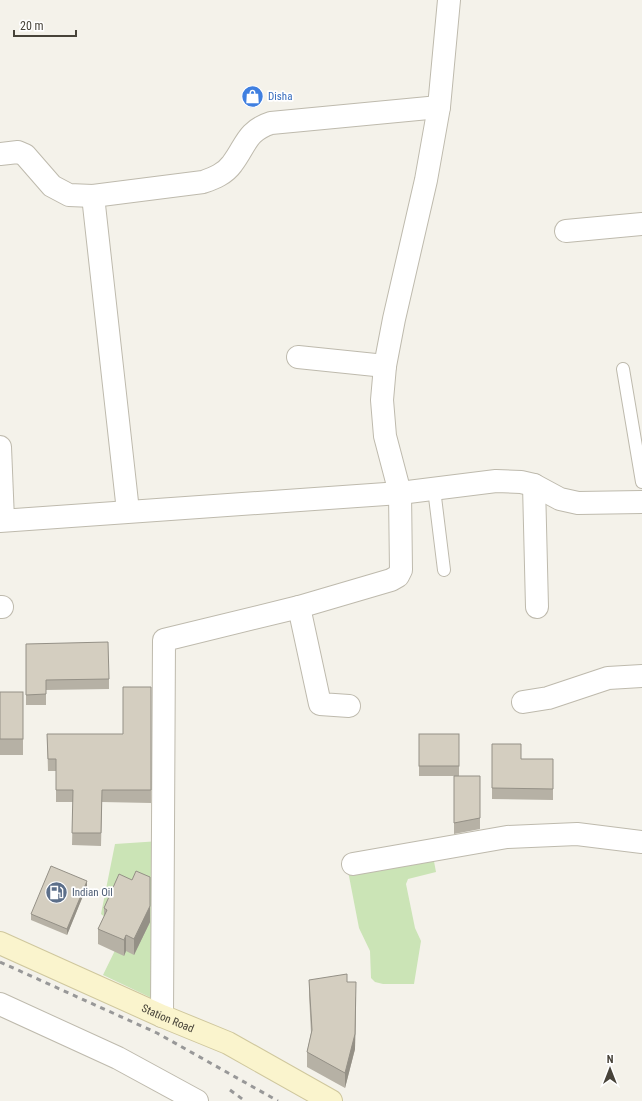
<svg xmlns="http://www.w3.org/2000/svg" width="642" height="1101" font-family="'Roboto Condensed',sans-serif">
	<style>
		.green { fill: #cbe4b6 }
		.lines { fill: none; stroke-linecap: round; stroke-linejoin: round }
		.lane-casing { stroke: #bebaad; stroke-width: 14 }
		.street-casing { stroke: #bebaad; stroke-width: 24 }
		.secondary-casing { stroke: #cfc79d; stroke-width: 24 }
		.lane { stroke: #fff; stroke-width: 12 }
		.street { stroke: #fff; stroke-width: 22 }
		.secondary { stroke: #faf4cd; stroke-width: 22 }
		.rail { stroke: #989898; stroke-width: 3; stroke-dasharray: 5 5; stroke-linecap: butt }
		.wall { fill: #b6b1a5 }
		.shaded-wall { fill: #949086 }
		.building { fill: #d4cec0; stroke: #949086 }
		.labels { text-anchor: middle; stroke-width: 3.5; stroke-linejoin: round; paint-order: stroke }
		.shop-label { font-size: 11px; fill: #366cbe; stroke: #fff; text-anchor: start }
		.service-label { font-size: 11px; fill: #4e5e75; stroke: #fff; text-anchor: start }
		.street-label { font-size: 11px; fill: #474339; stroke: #fff }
	</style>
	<rect width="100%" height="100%" fill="#f4f2ea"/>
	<g class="green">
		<polygon points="160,841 160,1002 103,975 124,932 101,914 115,844"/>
		<polygon points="433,856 436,872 408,879 406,884 415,928 421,941 414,984 383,984 375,982 371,978 370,951 359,928 348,871"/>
	</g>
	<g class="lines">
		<defs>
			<g id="lane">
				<polyline points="623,369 642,482"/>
				<polyline points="434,489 444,570"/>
			</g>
			<g id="street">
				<path d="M0 154 18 152 25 155 52 186 69 195 93 196 203 182C214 178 225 174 232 164 246 146 246 131 271 123L439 107"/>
				<polyline points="93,196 128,511"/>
				<polyline points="566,231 642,224"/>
				<polyline points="298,357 385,366"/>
				<polyline points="0,447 3,520"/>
				<polyline points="534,485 537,607"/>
				<polyline points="0,521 400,493 496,481 521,482 534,485 560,499 578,503 642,502"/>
				<polyline points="0,607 2,607"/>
				<polyline points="299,607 320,704 349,706"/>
				<polyline points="523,702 548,698 608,678 642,676"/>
				<polyline points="353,864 507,837 577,834 642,842"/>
				<polyline points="0,1004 118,1058 197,1101"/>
				<polyline points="162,1016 164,640 299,607 391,580 398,576 401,570 400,493 385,436 382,400 385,366 394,319 426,180 439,107 449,0"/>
			</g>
			<g id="secondary">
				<path id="s1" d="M0 943 162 1016 228 1043 331 1101"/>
			</g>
		</defs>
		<use href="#lane" class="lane-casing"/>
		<use href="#street" class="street-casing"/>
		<use href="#secondary" class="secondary-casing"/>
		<use href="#lane" class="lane"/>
		<use href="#street" class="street"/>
		<use href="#secondary" class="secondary"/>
		<g class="rail">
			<polyline points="0,962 157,1033 278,1101"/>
			<polyline points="230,1090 245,1101"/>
		</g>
	</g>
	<g class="wall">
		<polygon points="26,644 109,679 109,689 46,690 46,705 26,705"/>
		<polygon points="151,687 151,803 102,802 101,846 72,845 73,802 56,802 56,771 48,771 47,734 123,734"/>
		<rect x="0" y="692" width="23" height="63"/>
		<rect x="419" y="734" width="40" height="42"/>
		<polygon points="492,744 521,759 553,759 553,800 492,799"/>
		<polygon points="454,776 480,776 480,829 454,834"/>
		<polygon points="87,886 67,935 31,920 31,914"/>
		<polygon points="104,908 150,922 134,955 126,951 124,956 98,944 98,929 104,917"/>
		<polygon points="309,980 347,982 356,998 355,1049 345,1088 307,1067 307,1052 311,1033 309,995"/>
	</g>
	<g class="shaded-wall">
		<polygon points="150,877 150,922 134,955 134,939"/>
		<polygon points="87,881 87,886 67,935 67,929"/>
		<polygon points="126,935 126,951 124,956 124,940"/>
		<polygon points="356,998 355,1049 345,1088 345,1073"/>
	</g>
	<g class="building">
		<polygon points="108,642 109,679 46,680 46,694 26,695 26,644"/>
		<polygon points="123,687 151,687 151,790 102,790 101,833 72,833 73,790 56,790 56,759 48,759 47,734 123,734"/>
		<rect x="0" y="692" width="23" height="47"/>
		<rect x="419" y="734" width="40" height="32"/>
		<polygon points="492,744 521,744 521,759 553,759 553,789 492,788"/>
		<polygon points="454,776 480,776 480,818 454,823"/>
		<polygon points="51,866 87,881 67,929 31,914"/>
		<polygon points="136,871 150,877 150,906 134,939 126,935 124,940 98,929 107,910 104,908 119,874 132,880"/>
		<polygon points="347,974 347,982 356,982 355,1034 345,1073 307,1052 312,1030 309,980"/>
	</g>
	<defs>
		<symbol id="shop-disc" viewBox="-11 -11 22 22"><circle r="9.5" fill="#3f7fe0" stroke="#fff"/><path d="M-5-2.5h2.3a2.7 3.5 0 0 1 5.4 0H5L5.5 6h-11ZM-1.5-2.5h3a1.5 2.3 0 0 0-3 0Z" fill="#fff"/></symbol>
		<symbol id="fuel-disc" viewBox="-11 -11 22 22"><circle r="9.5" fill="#5c6f8a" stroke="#fff"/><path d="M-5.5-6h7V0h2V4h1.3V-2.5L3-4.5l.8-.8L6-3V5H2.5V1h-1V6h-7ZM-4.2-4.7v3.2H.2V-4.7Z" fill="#fff"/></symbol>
	</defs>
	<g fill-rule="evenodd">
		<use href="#shop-disc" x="240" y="84" width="25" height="25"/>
		<use href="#fuel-disc" x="44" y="880" width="25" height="25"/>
	</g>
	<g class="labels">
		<g class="shop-label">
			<text x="268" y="100">Disha</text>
		</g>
		<g class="service-label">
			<text x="72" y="896">Indian Oil</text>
		</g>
		<g class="street-label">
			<text dy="4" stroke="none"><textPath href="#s1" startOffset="184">Station Road</textPath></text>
		</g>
	</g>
	<g transform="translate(610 1069)" stroke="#ffffff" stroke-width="3" paint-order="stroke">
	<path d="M0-3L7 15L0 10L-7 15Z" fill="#474339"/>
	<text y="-6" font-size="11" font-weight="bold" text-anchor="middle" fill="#474339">N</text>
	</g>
	<path d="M14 30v6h62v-6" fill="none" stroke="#474339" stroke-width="2"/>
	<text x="20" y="30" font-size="12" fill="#474339" stroke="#ffffff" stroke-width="3" paint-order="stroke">20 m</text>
</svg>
